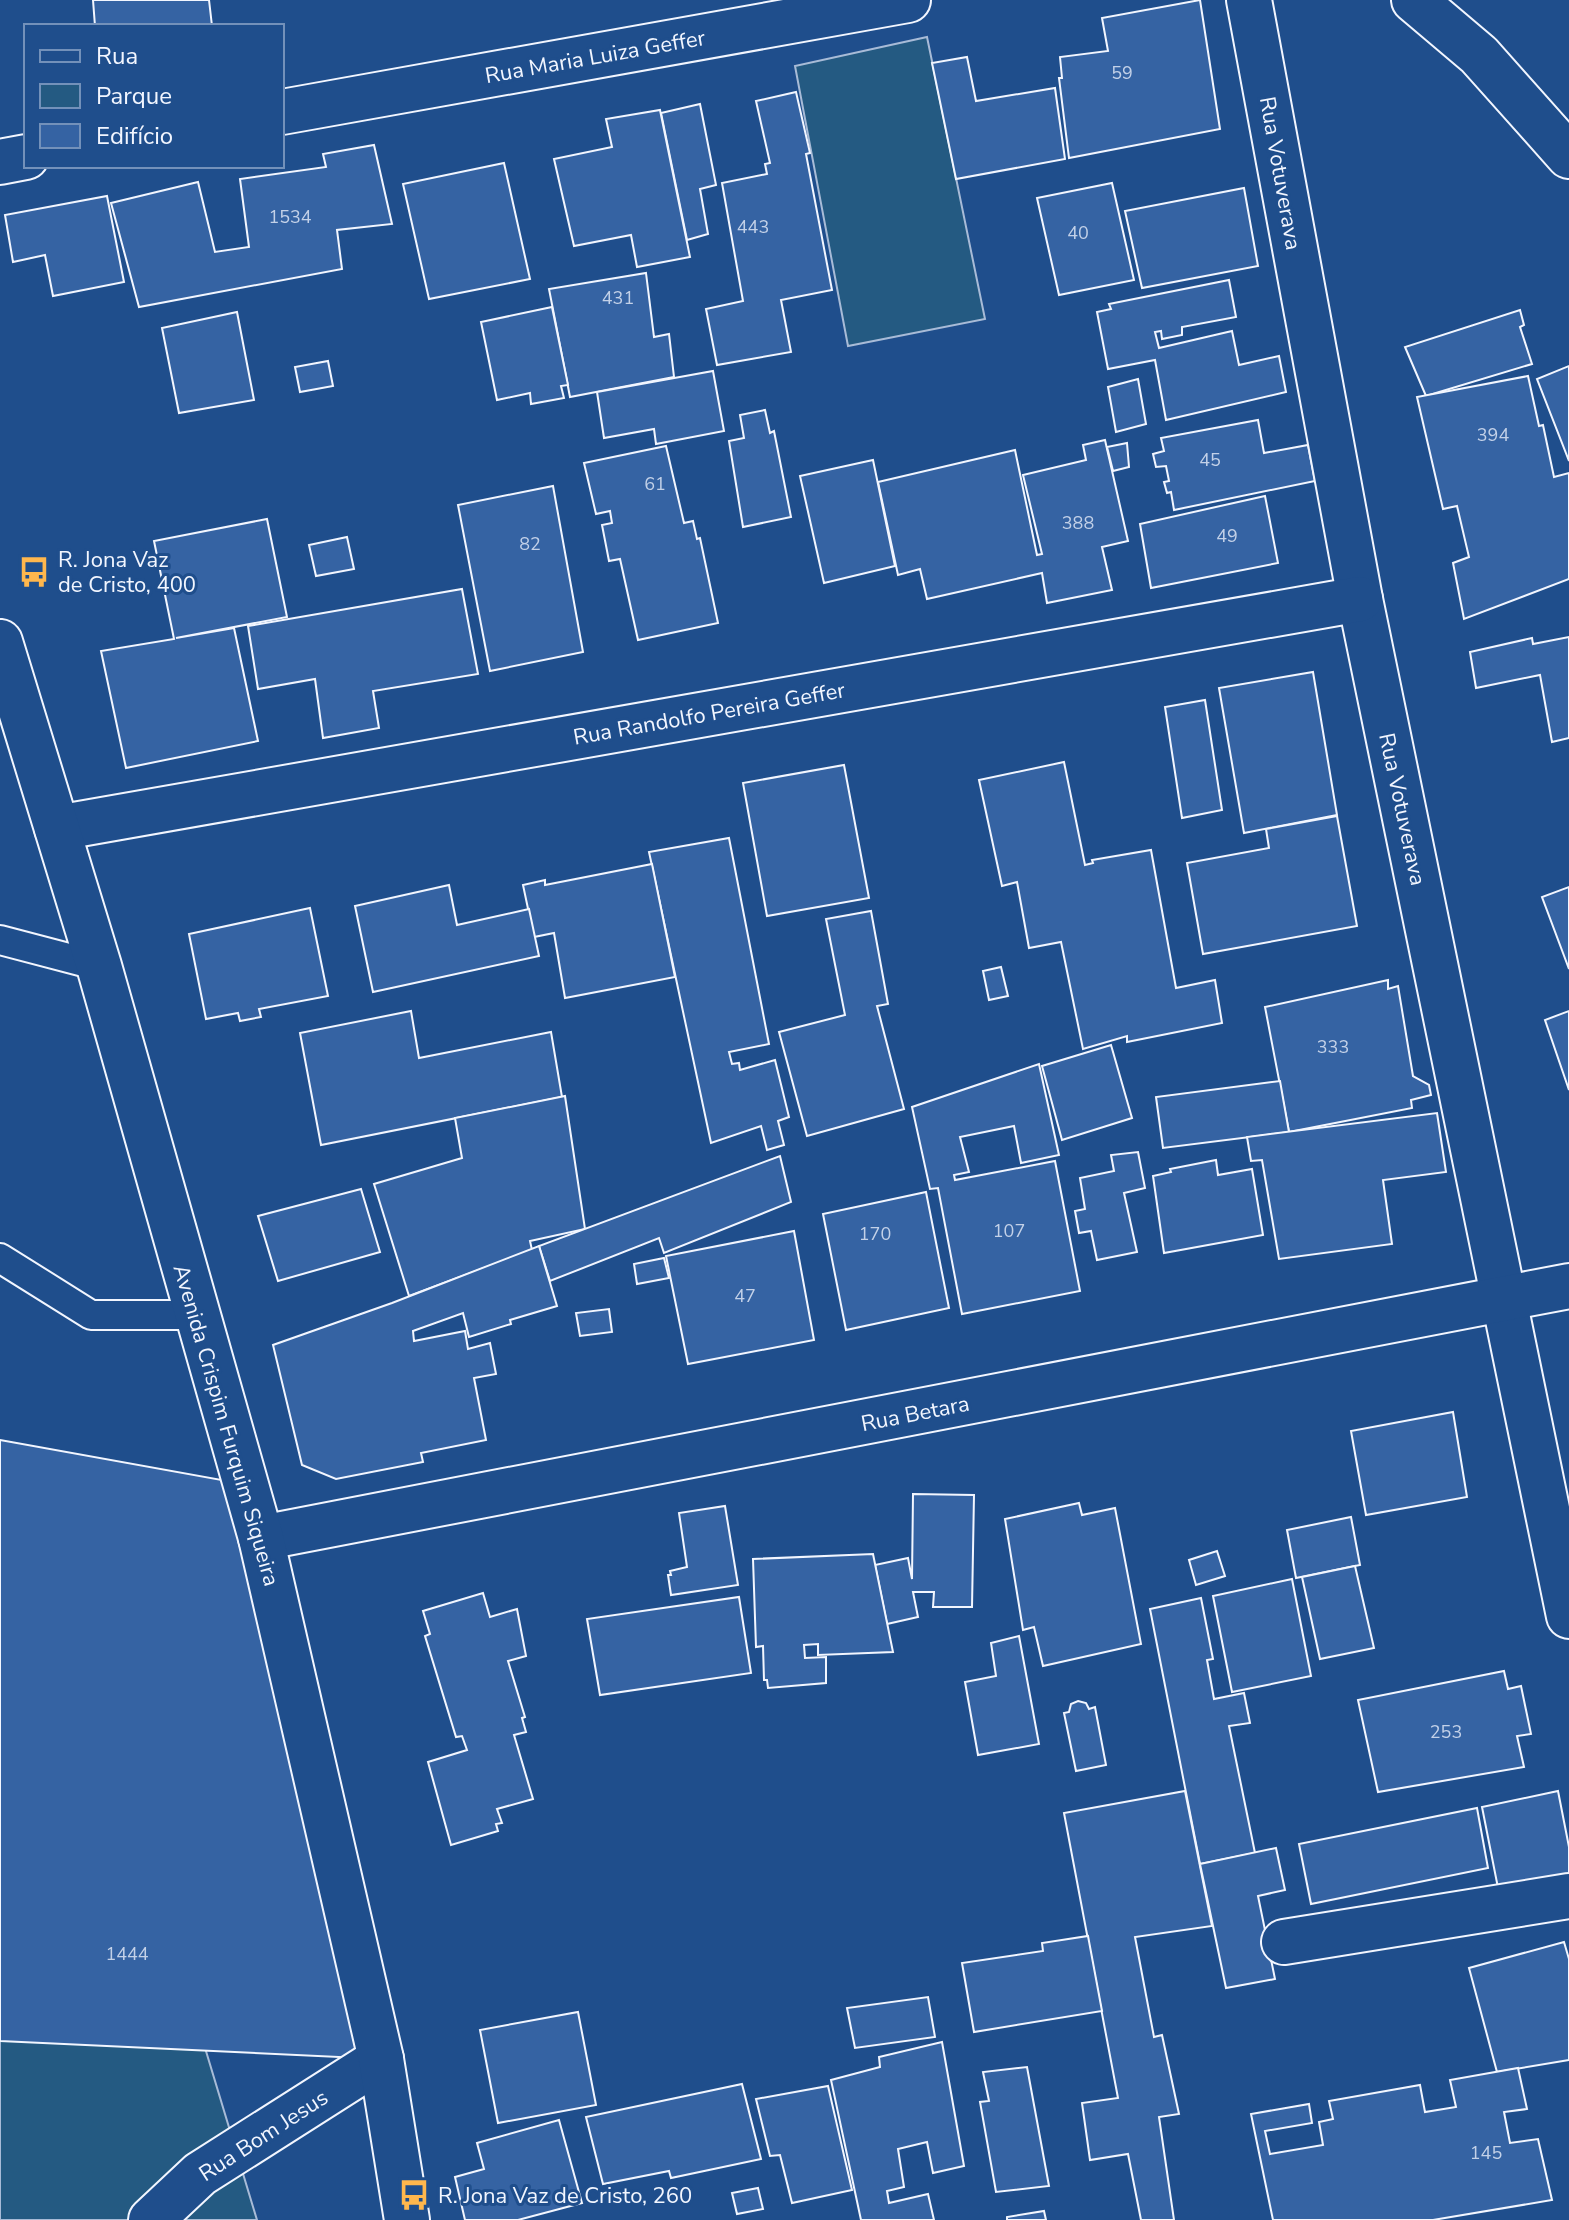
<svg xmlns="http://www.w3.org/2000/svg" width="1569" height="2220" font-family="'Nunito Sans',sans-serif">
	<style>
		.green { fill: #245a82; stroke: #a8bbd7; stroke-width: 2 }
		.building { fill: #3563a3; stroke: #f2f6ff; stroke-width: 2 }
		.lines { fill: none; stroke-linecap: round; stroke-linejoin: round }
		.lane-casing { stroke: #f2f6ff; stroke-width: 32 }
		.street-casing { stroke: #f2f6ff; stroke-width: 48 }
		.secondary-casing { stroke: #f2f6ff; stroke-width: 48 }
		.lane { stroke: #1f4e8c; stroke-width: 28 }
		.street { stroke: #1f4e8c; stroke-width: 44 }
		.secondary { stroke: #1f4e8c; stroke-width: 44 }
		.labels { text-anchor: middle; stroke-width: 6; stroke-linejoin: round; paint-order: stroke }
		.number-label { font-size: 18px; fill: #c3d1e8 }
		.street-label { font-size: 22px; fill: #f2f6ff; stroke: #1f4e8c }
		.poi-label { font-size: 22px; fill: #f2f6ff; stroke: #1f4e8c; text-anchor: start }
	</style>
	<rect width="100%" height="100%" fill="#1f4e8c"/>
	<g class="green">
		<polygon points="927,37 985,319 848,346 795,66"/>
		<polygon points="0,1947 183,1975 257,2220 0,2220"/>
	</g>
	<g class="building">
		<polygon points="93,0 209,0 212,26 95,26"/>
		<polygon points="1200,0 1220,129 1069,158 1059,78 1062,78 1060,57 1108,51 1102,18"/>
		<polygon points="967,57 976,101 1055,88 1065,159 956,179 932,63"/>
		<polygon points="796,92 810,153 806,154 832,290 781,300 791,352 717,365 706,309 743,301 722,183 767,174 765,164 770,163 756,101"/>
		<polygon points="700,104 716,185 700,189 708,234 687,240 661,113"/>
		<polygon points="660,110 690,257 637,267 631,235 574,246 554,159 612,147 606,119"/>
		<polygon points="374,145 392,224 337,230 342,269 139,307 111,203 198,182 215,252 249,247 240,179 326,167 323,154"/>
		<polygon points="504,163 530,279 429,299 403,184"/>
		<polygon points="1112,183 1134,280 1059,295 1037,198"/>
		<polygon points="1244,188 1258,266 1142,288 1125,211"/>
		<polygon points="107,196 124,282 53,296 45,255 13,262 5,215"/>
		<polygon points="646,273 654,337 669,334 674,377 570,397 549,289"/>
		<polygon points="1229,280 1236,317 1182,327 1182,335 1162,339 1161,331 1155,332 1159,348 1232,331 1239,365 1279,356 1286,392 1166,420 1155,360 1108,369 1097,312 1111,309 1109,304"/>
		<polygon points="552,307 568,385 561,386 564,398 531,404 530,393 497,400 481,322"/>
		<polygon points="1520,310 1524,325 1520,327 1532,364 1426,396 1405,347"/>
		<polygon points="237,312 254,400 179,413 162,328"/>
		<polygon points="328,361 333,386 300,392 295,367"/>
		<polygon points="1569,366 1569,461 1537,379"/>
		<polygon points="713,371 724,431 656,444 654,429 604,438 597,392"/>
		<polygon points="1528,376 1539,426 1543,425 1554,477 1569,473 1569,579 1464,619 1453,563 1469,557 1457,506 1443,509 1417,397"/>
		<polygon points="1138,379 1146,424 1116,432 1108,387"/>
		<polygon points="765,410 770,433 774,431 791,517 743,527 729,441 744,438 740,415"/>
		<polygon points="1258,420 1264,453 1308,445 1315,481 1174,510 1171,492 1167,493 1164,482 1169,481 1166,466 1156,467 1153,454 1164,451 1161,438"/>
		<polygon points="1105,440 1128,541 1102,547 1112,590 1047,603 1042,573 927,599 920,569 898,575 878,482 1015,450 1037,555 1042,554 1023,475 1086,460 1083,445"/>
		<polygon points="1127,443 1129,467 1113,471 1107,447"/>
		<polygon points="666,446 684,523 693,521 697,539 700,538 718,623 638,640 620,559 609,561 602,525 612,523 610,511 596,514 584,463"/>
		<polygon points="873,460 895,566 824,583 800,476"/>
		<polygon points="553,486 583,652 490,671 458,505"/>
		<polygon points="1265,496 1278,563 1151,588 1140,524"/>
		<polygon points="267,519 287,617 176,638 234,628 258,741 126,768 101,651 174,639 154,541"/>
		<polygon points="347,537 354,569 316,576 309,545"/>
		<polygon points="462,589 478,674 373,691 379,728 323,738 315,679 258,689 248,626"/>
		<polygon points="1569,637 1569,738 1552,742 1540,675 1476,688 1470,652 1532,638 1533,644"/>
		<polygon points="1313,672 1337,815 1244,833 1219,688"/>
		<polygon points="1205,700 1222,810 1182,818 1165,707"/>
		<polygon points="1064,762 1085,865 1093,863 1092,860 1151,850 1176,988 1215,980 1222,1023 1127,1042 1127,1036 1083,1049 1061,942 1029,948 1017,882 1002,886 979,780"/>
		<polygon points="844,765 869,898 767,916 743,783"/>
		<polygon points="1337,816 1357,926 1203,954 1187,863 1269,848 1266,829"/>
		<polygon points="729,838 769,1044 729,1052 732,1064 739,1063 740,1070 775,1060 789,1117 778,1121 784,1145 767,1150 761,1126 711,1143 649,852"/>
		<polygon points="652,864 675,977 565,998 554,933 534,937 523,885 545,880 545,885"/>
		<polygon points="449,885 457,925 529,909 539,956 373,992 355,906"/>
		<polygon points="1569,887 1569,969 1542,897"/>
		<polygon points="310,908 328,996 259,1009 261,1017 240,1021 238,1013 206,1019 189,934"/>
		<polygon points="871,911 888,1004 877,1006 904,1109 807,1136 779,1032 845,1015 826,919"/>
		<polygon points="1001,967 1008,996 989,1000 983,971"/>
		<polygon points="1388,980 1388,989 1398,986 1413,1076 1429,1085 1431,1095 1411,1100 1412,1108 1289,1132 1265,1007"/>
		<polygon points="411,1011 419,1058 551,1032 562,1097 321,1145 300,1033"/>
		<polygon points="1569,1011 1569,1090 1545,1020"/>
		<polygon points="1111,1045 1132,1118 1062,1140 1042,1066"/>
		<polygon points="1039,1064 1059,1155 1021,1163 1014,1126 960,1137 969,1172 954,1175 955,1180 1055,1161 1080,1291 962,1314 938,1188 930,1189 912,1107"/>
		<polygon points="1280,1081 1289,1132 1163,1148 1156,1097"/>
		<polygon points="565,1096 585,1229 530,1241 532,1250 409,1296 374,1184 462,1158 455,1118"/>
		<polygon points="1437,1113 1446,1172 1383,1180 1392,1244 1279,1259 1262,1160 1251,1161 1247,1137"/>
		<polygon points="1138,1152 1145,1188 1124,1193 1137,1252 1097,1260 1091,1231 1079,1233 1075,1211 1085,1209 1080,1178 1114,1171 1111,1155"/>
		<polygon points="780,1156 791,1202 664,1253 659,1238 550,1281 539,1246"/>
		<polygon points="1216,1160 1218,1175 1252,1169 1263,1235 1164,1253 1153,1176 1171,1172 1170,1169"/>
		<polygon points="361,1189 380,1252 278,1281 258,1216"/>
		<polygon points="926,1192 949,1308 846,1330 823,1214"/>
		<polygon points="794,1231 814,1340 688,1364 666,1256"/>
		<polygon points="539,1246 557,1306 510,1320 511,1324 469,1337 463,1313 413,1331 414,1341 465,1331 468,1349 490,1343 496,1374 474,1378 486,1440 421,1453 423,1462 336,1479 302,1465 273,1345 392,1303"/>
		<polygon points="664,1258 669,1278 637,1284 634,1264"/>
		<polygon points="609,1309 612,1332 580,1336 576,1313"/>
		<polygon points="1453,1412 1467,1497 1366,1515 1351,1431"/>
		<polygon points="0,1440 244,1484 381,2059 0,2041"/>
		<polygon points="913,1494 974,1495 972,1607 933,1607 934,1592 913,1592 918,1617 887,1624 875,1565 908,1558 912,1579"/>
		<polygon points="1079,1503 1082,1515 1115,1508 1141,1644 1043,1666 1034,1627 1023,1630 1005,1519"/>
		<polygon points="725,1506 738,1585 671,1595 668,1575 671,1575 670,1571 687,1567 679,1513"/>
		<polygon points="1351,1517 1360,1565 1296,1578 1287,1530"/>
		<polygon points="1217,1551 1225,1576 1196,1585 1189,1560"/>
		<polygon points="873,1554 893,1652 818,1655 818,1644 804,1645 805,1658 826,1657 826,1683 768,1688 767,1680 764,1680 763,1646 756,1647 753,1559"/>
		<polygon points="1355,1566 1374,1648 1320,1659 1302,1577"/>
		<polygon points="1292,1579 1311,1676 1232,1692 1213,1596"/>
		<polygon points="483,1593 490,1617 517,1609 526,1656 508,1661 525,1717 522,1718 526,1732 514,1735 533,1799 497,1809 502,1823 496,1824 498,1831 451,1845 428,1762 467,1750 462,1736 456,1737 425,1636 430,1634 423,1611"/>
		<polygon points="739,1597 751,1673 600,1695 587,1619"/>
		<polygon points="1201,1598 1213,1659 1207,1660 1214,1699 1244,1693 1250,1723 1229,1726 1255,1853 1200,1864 1150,1609"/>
		<polygon points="1019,1636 1039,1744 978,1755 965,1682 996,1676 991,1643"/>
		<polygon points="1504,1671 1508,1689 1521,1686 1531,1734 1517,1736 1524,1767 1378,1792 1358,1700"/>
		<polygon points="1078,1701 1086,1703 1089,1709 1095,1707 1106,1765 1076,1771 1064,1713 1069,1712 1071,1704"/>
		<polygon points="1185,1791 1212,1926 1135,1937 1154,2037 1162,2035 1179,2114 1159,2117 1174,2220 1141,2220 1128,2154 1090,2160 1082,2103 1118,2098 1064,1813"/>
		<polygon points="1558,1791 1569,1847 1569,1883 1500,1898 1482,1807"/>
		<polygon points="1477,1808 1488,1868 1311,1904 1299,1844"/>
		<polygon points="1276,1848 1285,1890 1258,1896 1275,1979 1226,1988 1200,1864"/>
		<polygon points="1088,1936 1102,2011 974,2032 962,1963 1043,1951 1042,1943"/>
		<polygon points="1564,1942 1569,1959 1569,2060 1497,2072 1469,1968"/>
		<polygon points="928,1997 935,2037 855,2048 847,2008"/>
		<polygon points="578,2012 596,2105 498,2123 480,2030"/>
		<polygon points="942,2042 964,2166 933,2173 927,2142 898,2149 904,2187 887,2191 889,2203 928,2194 934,2220 861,2220 831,2080 880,2067 879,2057"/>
		<polygon points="1027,2067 1049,2186 996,2192 980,2102 989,2101 983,2072"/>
		<polygon points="1518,2068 1527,2109 1504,2112 1510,2143 1538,2139 1552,2200 1433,2220 1273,2220 1251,2114 1309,2104 1312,2123 1265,2131 1270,2154 1323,2145 1319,2122 1333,2119 1329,2101 1420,2085 1425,2112 1456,2107 1450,2080"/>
		<polygon points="742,2084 761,2159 671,2178 669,2171 603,2184 586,2117"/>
		<polygon points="828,2086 852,2190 792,2203 780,2155 770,2156 756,2099"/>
		<polygon points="559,2120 582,2203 518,2220 465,2220 455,2177 484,2169 477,2143"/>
		<polygon points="758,2188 763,2209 737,2214 732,2193"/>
		<polygon points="1044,2211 1046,2220 1007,2220 1007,2217"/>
	</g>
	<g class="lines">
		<defs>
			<g id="lane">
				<polyline points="0,940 99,966"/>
				<polyline points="0,1258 91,1315 196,1315"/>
			</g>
			<g id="street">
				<polyline points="1249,0 1360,599 1569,1616"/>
				<polyline points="282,112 908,0"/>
				<polyline points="0,162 26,157"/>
				<polyline points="57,828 1360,599"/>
				<polyline points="261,1538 1569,1286"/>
				<polyline points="1284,1942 1569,1896"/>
				<polyline points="151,2220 200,2174 381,2059"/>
			</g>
			<g id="secondary">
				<polyline points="1414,0 1479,55 1569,156"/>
				<polyline points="0,642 99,966 261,1538 381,2059 407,2220"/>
			</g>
		</defs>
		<use href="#lane" class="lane-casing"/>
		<use href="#street" class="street-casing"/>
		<use href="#secondary" class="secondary-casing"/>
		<use href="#lane" class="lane"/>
		<use href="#street" class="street"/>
		<use href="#secondary" class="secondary"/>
	</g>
	<defs>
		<symbol id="bus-bare" viewBox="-9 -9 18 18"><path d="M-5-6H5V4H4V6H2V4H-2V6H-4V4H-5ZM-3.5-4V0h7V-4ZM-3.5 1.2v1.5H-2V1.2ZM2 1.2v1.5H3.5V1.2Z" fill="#ffb74d" stroke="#1f4e8c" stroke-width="2.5" paint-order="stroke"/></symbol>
	</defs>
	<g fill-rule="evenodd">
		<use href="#bus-bare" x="12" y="550" width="44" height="44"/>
		<use href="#bus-bare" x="392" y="2173" width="44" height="44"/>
	</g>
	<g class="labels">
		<g class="number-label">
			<text x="1122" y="79">59</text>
			<text x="290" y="223">1534</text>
			<text x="753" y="233">443</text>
			<text x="1078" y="239">40</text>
			<text x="618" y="304">431</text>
			<text x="1493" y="441">394</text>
			<text x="1210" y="466">45</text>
			<text x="655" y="490">61</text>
			<text x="1078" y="529">388</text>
			<text x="1227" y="542">49</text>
			<text x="530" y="550">82</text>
			<text x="1333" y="1053">333</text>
			<text x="1009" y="1237">107</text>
			<text x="875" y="1240">170</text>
			<text x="745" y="1302">47</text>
			<text x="1446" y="1738">253</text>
			<text x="127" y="1960">1444</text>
			<text x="1486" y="2159">145</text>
		</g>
		<g class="street-label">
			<text transform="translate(595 56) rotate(-10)" y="8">Rua Maria Luiza Geffer</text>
			<text transform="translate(1281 173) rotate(80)" y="8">Rua Votuverava</text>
			<text transform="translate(709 713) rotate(-10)" y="8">Rua Randolfo Pereira Geffer</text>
			<text transform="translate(1403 809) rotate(78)" y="8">Rua Votuverava</text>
			<text transform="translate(915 1413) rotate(-11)" y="8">Rua Betara</text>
			<text transform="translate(227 1425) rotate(74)" y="8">Avenida Crispim Furquim Siqueira</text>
			<text transform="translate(263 2135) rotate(-33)" y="8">Rua Bom Jesus</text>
		</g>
		<g class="poi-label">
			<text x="58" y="567">R. Jona Vaz<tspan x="58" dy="25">de Cristo, 400</tspan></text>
			<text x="438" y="2203">R. Jona Vaz de Cristo, 260</text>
		</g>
	</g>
	<rect x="24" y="24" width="260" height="144" fill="#1f4e8c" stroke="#7391ba" stroke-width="2"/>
	<rect x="40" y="50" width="40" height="12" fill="#1f4e8c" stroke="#7391ba" stroke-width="2"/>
	<text x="96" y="64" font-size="24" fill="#f2f6ff">Rua</text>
	<rect x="40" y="84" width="40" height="24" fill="#245a82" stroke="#7391ba" stroke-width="2"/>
	<text x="96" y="104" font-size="24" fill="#f2f6ff">Parque</text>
	<rect x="40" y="124" width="40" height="24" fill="#3563a3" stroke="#7391ba" stroke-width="2"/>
	<text x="96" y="144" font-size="24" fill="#f2f6ff">Edifício</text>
</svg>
